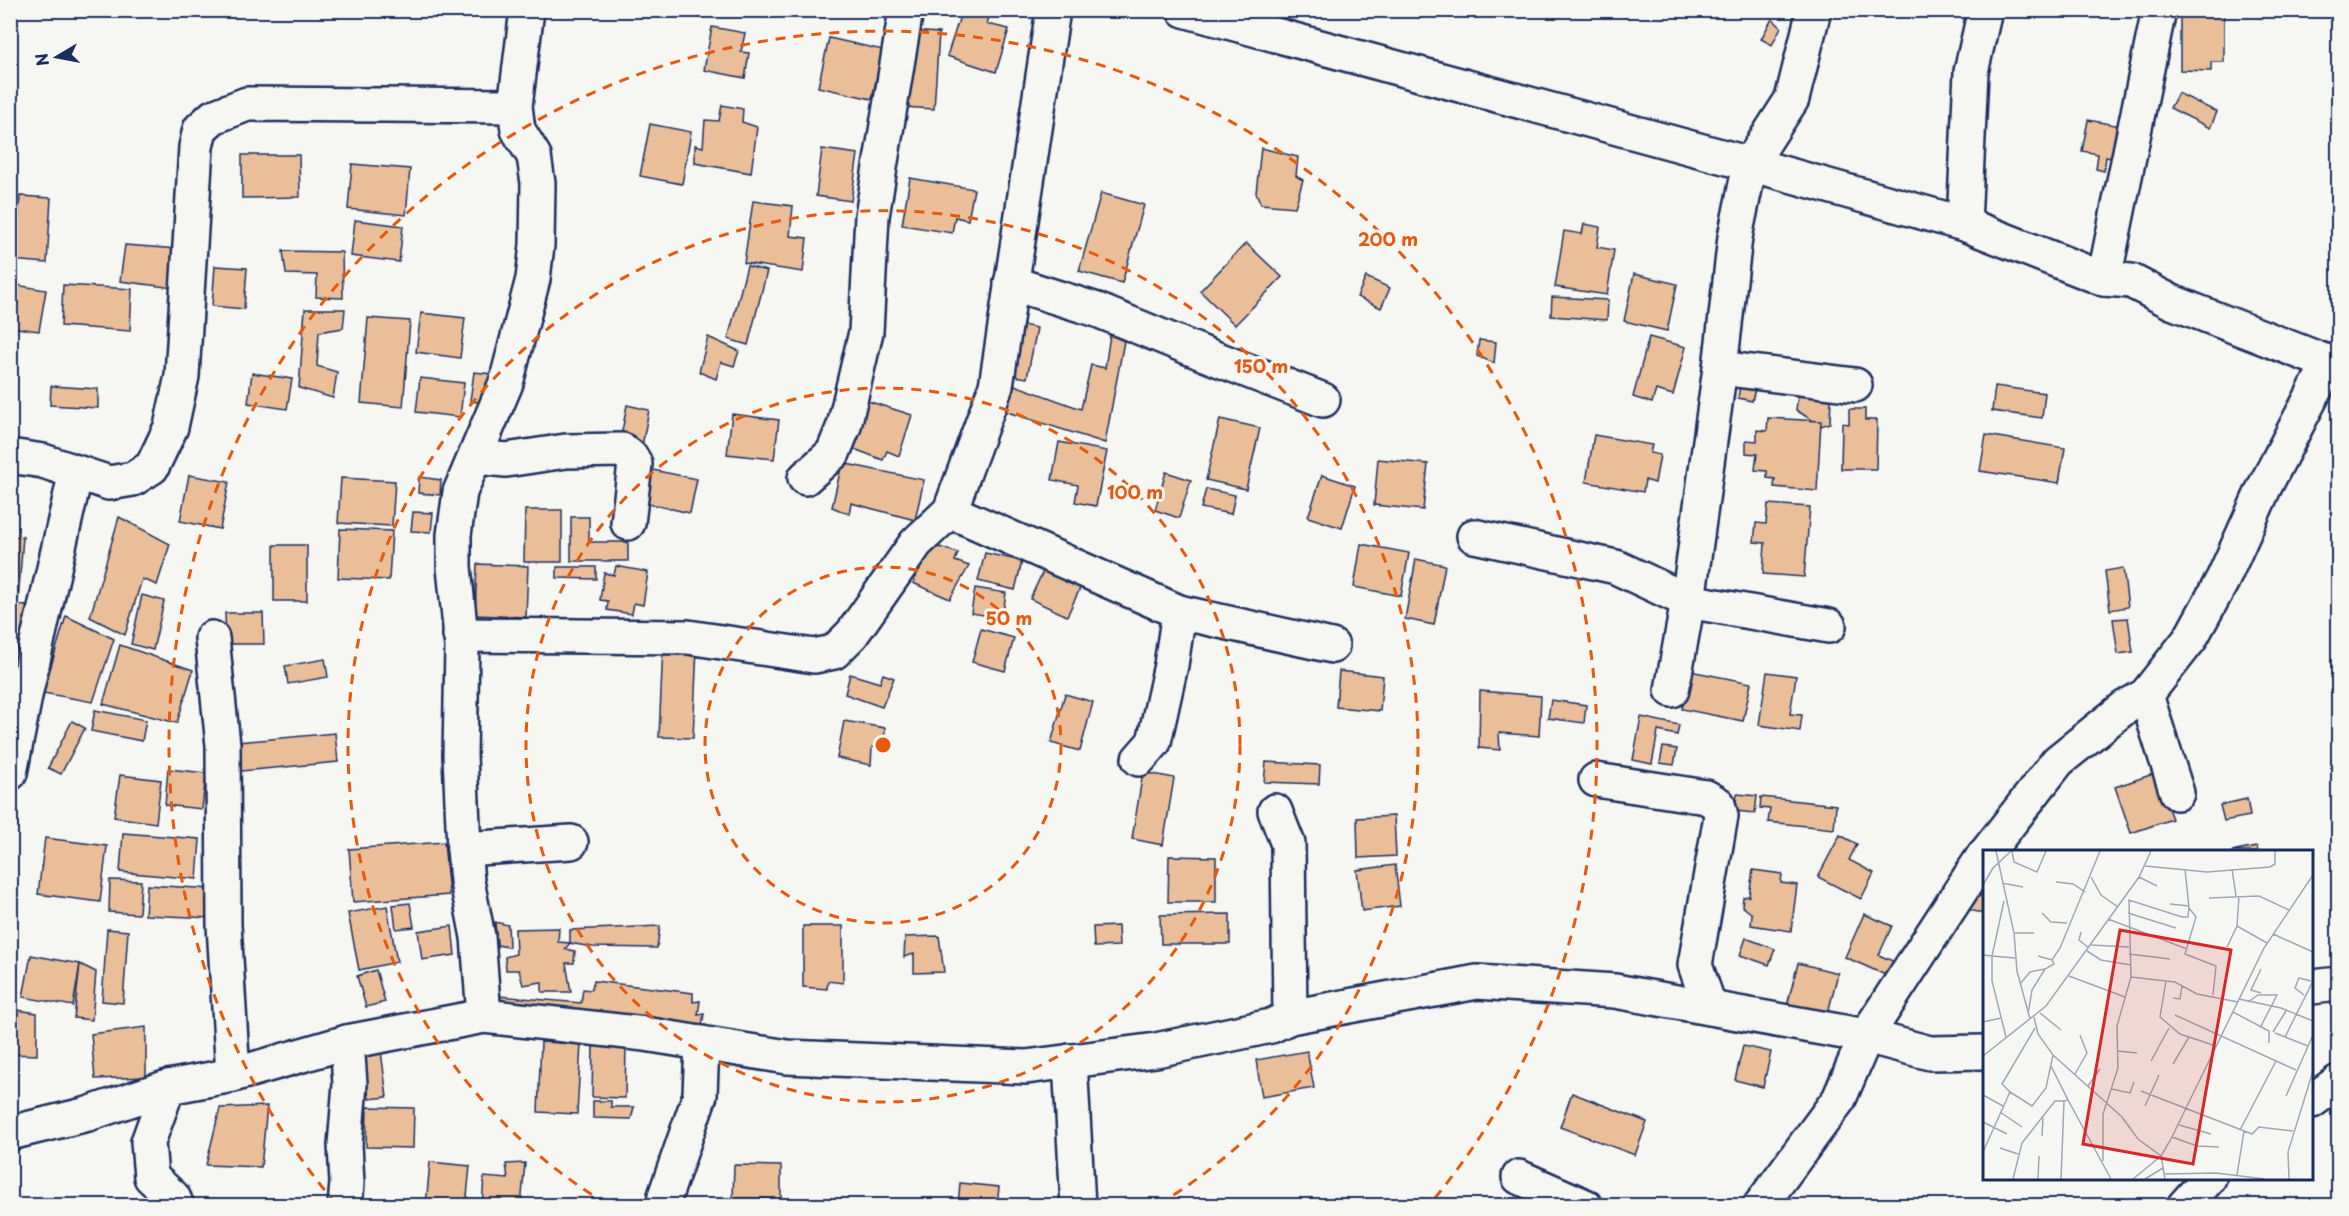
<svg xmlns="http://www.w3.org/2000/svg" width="2349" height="1216" font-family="'Playpen Sans',sans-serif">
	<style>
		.building { fill: #e9be99; stroke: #1b2f5e; stroke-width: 1.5 }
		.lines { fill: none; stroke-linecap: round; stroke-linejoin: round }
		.minor-casing { stroke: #1b2f5e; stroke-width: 38 }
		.minor { stroke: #f6f6f2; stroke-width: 33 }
		.ring { fill: none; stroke: #e8590c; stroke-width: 3; stroke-dasharray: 10 8 }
		.inset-road { fill: none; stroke: #9ea6b7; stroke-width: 1.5 }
		.view { fill: #d62828; fill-opacity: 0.15; stroke: #d62828; stroke-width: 3 }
		.inset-edge { fill: none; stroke: #1b2f5e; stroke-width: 3 }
		.centre { fill: #e8590c; stroke: #f6f6f2; stroke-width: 3 }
		.ring-label { font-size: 18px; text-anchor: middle; font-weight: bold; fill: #e8590c; stroke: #f6f6f2; stroke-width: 6; stroke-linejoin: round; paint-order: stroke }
	</style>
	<rect width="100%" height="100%" fill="#f6f6f2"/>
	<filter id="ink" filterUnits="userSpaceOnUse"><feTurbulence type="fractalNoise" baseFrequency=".0167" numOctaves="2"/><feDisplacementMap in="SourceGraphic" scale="12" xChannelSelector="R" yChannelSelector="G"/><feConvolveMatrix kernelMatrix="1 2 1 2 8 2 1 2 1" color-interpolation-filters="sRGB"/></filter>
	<g filter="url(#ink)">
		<g class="building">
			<polygon points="962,10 991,10 987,24 1009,29 996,72 947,56"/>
			<polygon points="2331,10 2338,10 2338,20 2333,21"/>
			<polygon points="2180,13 2224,13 2224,62 2211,62 2211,71 2180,70"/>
			<polygon points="1772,19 1781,27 1772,45 1761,39"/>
			<polygon points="712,27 745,33 741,52 749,53 745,78 704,70"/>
			<polygon points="909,31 939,33 934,109 903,107"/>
			<polygon points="829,38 883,50 872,99 818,87"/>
			<polygon points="2178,93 2217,112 2210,128 2170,108"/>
			<polygon points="722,105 743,109 742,122 757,127 751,173 695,163 695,145 703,147 705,120 719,121"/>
			<polygon points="2088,120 2126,127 2120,160 2106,157 2104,171 2096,169 2098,154 2082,151"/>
			<polygon points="650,124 691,132 682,184 640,176"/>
			<polygon points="1261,148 1298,157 1296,176 1303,180 1295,207 1261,204 1256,193"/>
			<polygon points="822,149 858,154 851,201 816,196"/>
			<polygon points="242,155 299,155 300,197 242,198"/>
			<polygon points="352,164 410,169 406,215 348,209"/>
			<polygon points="910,178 974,189 968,220 955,217 952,233 902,225"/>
			<polygon points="1101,193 1144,205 1122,283 1079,271"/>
			<polygon points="20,196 51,198 47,263 10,260 10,221 18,221"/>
			<polygon points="753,201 793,206 790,236 807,238 803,272 744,263"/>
			<polygon points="355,220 403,226 399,262 351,256"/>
			<polygon points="1584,224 1600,227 1597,247 1614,250 1607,295 1555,287 1564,231 1582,234"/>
			<polygon points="1246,243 1282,277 1235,325 1200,291"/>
			<polygon points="125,245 178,249 174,288 120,281"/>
			<polygon points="283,251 342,252 343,298 316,297 317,275 286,274"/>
			<polygon points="215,266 247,268 244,309 212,306"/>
			<polygon points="747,266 767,271 748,345 728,339"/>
			<polygon points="1634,274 1677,284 1667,331 1624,321"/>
			<polygon points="1366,277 1390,288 1381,308 1357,297"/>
			<polygon points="10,284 46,290 39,331 10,327"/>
			<polygon points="63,285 132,289 130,331 61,326"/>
			<polygon points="1552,297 1608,300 1607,320 1551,316"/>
			<polygon points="305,309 345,309 343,328 319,332 317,366 337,372 333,398 299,388"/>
			<polygon points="421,313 465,318 460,358 416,352"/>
			<polygon points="368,318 410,321 403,407 361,403"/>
			<polygon points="1018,324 1037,328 1027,378 1009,375"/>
			<polygon points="1110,335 1124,341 1105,443 1004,411 1009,383 1081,409 1091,365 1105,368"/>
			<polygon points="708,337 739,351 734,366 721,362 716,379 699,372"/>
			<polygon points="1649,337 1686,347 1673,395 1656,390 1652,403 1633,397"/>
			<polygon points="1479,340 1496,342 1494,363 1477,356"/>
			<polygon points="474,372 492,374 488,403 470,401"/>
			<polygon points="252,373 292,379 287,409 248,403"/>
			<polygon points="420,378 464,383 460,417 416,412"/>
			<polygon points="51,386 98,389 98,408 50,405"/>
			<polygon points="1740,386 1755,389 1752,401 1738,398"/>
			<polygon points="1995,386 2045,393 2042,418 1992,411"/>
			<polygon points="1798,394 1831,397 1830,423 1821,426 1796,410"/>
			<polygon points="861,399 912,415 899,456 887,451 883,460 849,447"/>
			<polygon points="627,405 649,410 642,446 620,442"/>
			<polygon points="1849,409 1865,409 1865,420 1877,420 1876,469 1841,469 1842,423 1849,424"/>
			<polygon points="732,414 779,420 774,459 727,454"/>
			<polygon points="1768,418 1821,421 1817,491 1774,487 1775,479 1767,478 1767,471 1755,470 1757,454 1746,453 1746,440 1757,441 1757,430 1767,431"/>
			<polygon points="1220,419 1260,428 1246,489 1206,480"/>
			<polygon points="1594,435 1652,445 1650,453 1660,455 1655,483 1645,480 1643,492 1586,482"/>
			<polygon points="1986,435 2065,448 2059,483 1980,471"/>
			<polygon points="1059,442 1107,451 1096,506 1075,502 1078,485 1052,480"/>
			<polygon points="1378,459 1428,464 1423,510 1374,505"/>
			<polygon points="842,463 924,480 915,520 851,503 849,514 832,507"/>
			<polygon points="648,469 697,479 690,513 641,502"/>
			<polygon points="1166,472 1191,480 1179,518 1155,510"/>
			<polygon points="189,475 229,482 220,529 180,521"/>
			<polygon points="1322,475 1355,486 1342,528 1308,517"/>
			<polygon points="419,477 441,480 440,495 418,493"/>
			<polygon points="341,478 395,481 392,526 338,523"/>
			<polygon points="1206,489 1235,495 1231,514 1201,508"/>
			<polygon points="1768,504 1810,507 1804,577 1763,574 1765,543 1754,542 1756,523 1766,524"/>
			<polygon points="525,510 562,510 562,562 524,562"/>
			<polygon points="413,512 433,513 431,532 411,531"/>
			<polygon points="119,517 170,544 157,585 142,579 125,635 90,617"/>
			<polygon points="571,517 589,517 589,542 628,542 628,561 571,561"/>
			<polygon points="340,529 392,531 389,580 338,578"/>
			<polygon points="10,536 23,537 18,601 10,600"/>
			<polygon points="930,544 958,553 955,561 969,566 950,599 913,583"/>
			<polygon points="1361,544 1409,553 1401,596 1354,587"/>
			<rect x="274" y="545" width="33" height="56"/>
			<polygon points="985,553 1022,561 1015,590 978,581"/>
			<polygon points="1416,559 1445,565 1434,625 1405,619"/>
			<polygon points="477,564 528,566 526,617 475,615"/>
			<polygon points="1046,565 1083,582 1067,616 1030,599"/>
			<polygon points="616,566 648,572 643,605 634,603 632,614 607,610 608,601 600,600 604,573 614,575"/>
			<polygon points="557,567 596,567 596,579 557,578"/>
			<polygon points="2123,568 2128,607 2110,610 2105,571"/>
			<polygon points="975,588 1006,593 1002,618 971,613"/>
			<polygon points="142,595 164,601 153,650 131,644"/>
			<polygon points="10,604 34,607 23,659 10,656"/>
			<polygon points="225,613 263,613 264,644 226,644"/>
			<polygon points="66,616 114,639 93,702 43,693"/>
			<polygon points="2128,618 2133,652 2118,654 2113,619"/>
			<polygon points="981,629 1014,638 1005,671 972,662"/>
			<polygon points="120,645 193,670 177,723 103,704"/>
			<polygon points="663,646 697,647 693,738 659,737"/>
			<polygon points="325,659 328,677 288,684 285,666"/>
			<polygon points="10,665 20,667 10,708"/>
			<polygon points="1339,671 1383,676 1380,711 1336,707"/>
			<polygon points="1690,671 1751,683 1743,721 1682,709"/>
			<polygon points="1767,672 1796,676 1790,714 1802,715 1800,731 1759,725"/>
			<polygon points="850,674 880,683 883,674 894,678 882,707 845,694"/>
			<polygon points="1480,691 1541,696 1539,736 1499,733 1500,750 1479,748"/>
			<polygon points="1065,694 1093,702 1080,751 1051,743"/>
			<polygon points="1551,700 1586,705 1584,723 1548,718"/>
			<polygon points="95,710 146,720 142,741 91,731"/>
			<polygon points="1641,717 1679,725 1677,735 1658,731 1652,764 1633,760"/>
			<polygon points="72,721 85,728 61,774 48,768"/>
			<polygon points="844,721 885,728 884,748 872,747 871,765 837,758"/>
			<polygon points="335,733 338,762 241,771 238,742"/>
			<polygon points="1663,747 1677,749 1674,765 1660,763"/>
			<polygon points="1266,762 1320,765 1319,784 1264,782"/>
			<polygon points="168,769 206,773 202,809 165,805"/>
			<polygon points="2165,770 2176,805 2169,811 2172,819 2131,833 2115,787"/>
			<polygon points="1143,772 1174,778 1163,845 1132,839"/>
			<polygon points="120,775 161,780 156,823 114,817"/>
			<polygon points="1737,794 1757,796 1755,813 1735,811"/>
			<polygon points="1761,797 1836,805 1834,829 1768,822 1770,809 1760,808"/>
			<polygon points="2247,799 2250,816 2224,821 2220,805"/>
			<polygon points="1394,816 1396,856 1358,858 1357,818"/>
			<polygon points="123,833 200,839 197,879 120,872"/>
			<polygon points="1840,835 1857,844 1849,860 1874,873 1861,899 1818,877"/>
			<polygon points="45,838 107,846 100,902 38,894"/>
			<polygon points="444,842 449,895 353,902 349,849"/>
			<polygon points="2257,847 2258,852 2231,852"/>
			<polygon points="1169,856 1216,857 1216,902 1168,902"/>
			<polygon points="1395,865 1400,906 1362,911 1357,870"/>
			<polygon points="1753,870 1782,874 1781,883 1797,885 1791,931 1751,925 1752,914 1742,906 1743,897 1749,896"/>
			<polygon points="110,880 141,881 139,914 109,912"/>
			<polygon points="147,885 213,889 212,918 145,915"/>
			<polygon points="1972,893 1984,897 1984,914 1967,909"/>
			<polygon points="410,903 414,927 396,929 393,905"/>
			<polygon points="387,906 397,962 359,970 348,913"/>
			<polygon points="1230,914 1230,944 1161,944 1160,915"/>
			<polygon points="1864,914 1892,926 1879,955 1897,963 1890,977 1845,957"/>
			<polygon points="495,922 508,925 509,947 497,945"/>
			<polygon points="452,926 455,955 422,960 418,931"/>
			<polygon points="660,926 657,948 592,947 570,943 570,930"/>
			<polygon points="803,926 843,926 843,983 828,981 827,989 803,987"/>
			<polygon points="1118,926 1119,946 1094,947 1093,927"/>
			<polygon points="559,928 558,942 570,943 565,949 575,951 574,963 566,963 571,992 542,992 542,982 523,985 519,970 506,970 505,957 516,954 515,929"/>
			<polygon points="107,929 128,931 123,1003 102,1001"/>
			<polygon points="939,936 944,972 914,973 914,954 904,957 905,937"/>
			<polygon points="1746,938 1775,949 1769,965 1740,955"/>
			<polygon points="31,955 80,964 73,1006 23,997"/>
			<polygon points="1798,963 1838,973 1827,1017 1787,1006"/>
			<polygon points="80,964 96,972 92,1020 74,1018"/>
			<polygon points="376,970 385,1002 366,1007 357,976"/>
			<polygon points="594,981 693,993 693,1002 700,1001 698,1015 704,1014 701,1031 495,1014 498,996 581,1003 583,989 591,990"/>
			<polygon points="10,1009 37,1013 37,1055 10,1054"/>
			<polygon points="146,1027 146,1077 95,1079 91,1034"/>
			<polygon points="541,1042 581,1044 577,1114 538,1112"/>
			<polygon points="593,1045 626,1045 625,1098 592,1097"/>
			<polygon points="1743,1046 1771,1052 1763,1087 1735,1080"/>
			<polygon points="381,1051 387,1097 369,1099 364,1053"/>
			<polygon points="1307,1051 1314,1088 1262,1097 1256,1060"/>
			<polygon points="1572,1093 1647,1122 1635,1155 1560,1127"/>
			<polygon points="593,1101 611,1101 611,1107 634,1107 631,1119 593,1118"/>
			<polygon points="267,1106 261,1167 206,1165 220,1108"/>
			<polygon points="367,1107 414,1108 413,1148 366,1147"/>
			<polygon points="430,1162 470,1166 466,1206 426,1206"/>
			<polygon points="525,1163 521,1206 482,1206 484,1177 508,1179 506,1164"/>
			<polygon points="734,1165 781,1166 781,1199 733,1198"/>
			<polygon points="960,1183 999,1187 997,1206 958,1206"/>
		</g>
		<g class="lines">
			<defs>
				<g id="minor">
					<polyline points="1184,10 1750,164 1964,224 2104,279 2131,281 2172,302 2329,363 2338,370"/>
					<polyline points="1964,224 1971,72 1985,10"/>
					<polyline points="2104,279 2159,10"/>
					<polyline points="1011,283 1097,310 1207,355 1323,400"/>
					<polyline points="1720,368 1855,385"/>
					<polyline points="10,456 43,461 109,483 133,479 152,467 171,427 182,376 196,147 200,129 213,117 247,104 515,106"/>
					<polyline points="476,457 506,460 566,451 622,450 631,457 635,464 628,523"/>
					<polyline points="805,478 833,453 844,426 866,332 872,216 906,10"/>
					<polyline points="950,511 1179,612 1332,646"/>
					<polyline points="1474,536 1616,567 1688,601 1829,626"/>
					<polyline points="460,635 688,637 814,656 834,652 852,634 916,543 950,511 996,386 1053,10"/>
					<polyline points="212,638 223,745 224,925 233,1075"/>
					<polyline points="1672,690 1688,601 1720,368 1735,237 1750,164 1792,99 1814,10"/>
					<polyline points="2146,695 2177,793"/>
					<polyline points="1139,759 1154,742 1171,665 1179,612"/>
					<polyline points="10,773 26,691 76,472"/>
					<polyline points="1596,780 1706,797 1718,804 1721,816 1695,965 1710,1008"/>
					<polyline points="1275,811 1288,844 1290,1017"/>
					<polyline points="464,849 571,842"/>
					<polyline points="1987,852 2058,761 2124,708 2146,695 2190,639 2223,579 2264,488 2329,363 2338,359"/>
					<polyline points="2312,987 2338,984"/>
					<polyline points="484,1016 478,937 467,881 464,849 460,755 462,647 454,567 454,535 460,492 506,383 533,279 537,245 538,183 534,156 518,130 515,106 527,10"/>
					<polyline points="1070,1061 1078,1206"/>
					<polyline points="168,1087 148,1142 151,1177 173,1197 177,1206"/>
					<polyline points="2312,1101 2338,1082"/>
					<polyline points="10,1133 88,1114 168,1087 233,1075 347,1042 484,1016 645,1034 787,1057 1026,1067 1156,1050 1271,1026 1290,1017 1477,982 1615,991 1866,1036 1930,1053 1984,1052"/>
					<polyline points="1519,1177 1585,1206"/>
					<polyline points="345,1206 347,1183 345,1145 350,1084 347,1042"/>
					<polyline points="664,1206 665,1196 700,1095 702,1043"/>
					<polyline points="1760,1206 1839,1099 1866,1036 1984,855"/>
					<polyline points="2184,1206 2209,1178"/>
				</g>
			</defs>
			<use href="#minor" class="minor-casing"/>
			<use href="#minor" class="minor"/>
		</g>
	</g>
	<g class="ring">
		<circle cx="883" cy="745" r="178"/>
		<circle cx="883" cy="745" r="357"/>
		<path d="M607 1204A535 535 0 1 1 1159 1204"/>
		<path d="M336 1204A714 714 0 1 1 1430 1204"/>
	</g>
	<g transform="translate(1983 850)">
		<rect width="330" height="330" fill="#f6f6f2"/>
		<path class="inset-road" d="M13 1 31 83 34 121 47 169M29 1 31 12 54 22 63 1M162 16 224 22 287 17 292 14V1M202 19 206 58 213 67 202 104 233 116 230 145M249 19 253 46M108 27 118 45 135 57M156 27 174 36M73 32 90 34 102 42M19 33 40 37M0 35 10 18 28 1M226 48 276 46 306 60M21 51 9 106 32 108M187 54 206 56M59 63 68 72 84 73M145 63 193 78M125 69 204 99M254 76 284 93M98 82 96 90 106 98M31 83H51M290 84 330 102M108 95 146 97M244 97 254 76 256 46M104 101 118 110 148 115M146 104 187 109M0 105 9 106V131L23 187M55 106 69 110 77 98 117 1M86 126 142 147M148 127 192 132 214 144 255 152M183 131 177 167 197 184 233 196M37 134 47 122 62 119M278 143 268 140 278 119M321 145 312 138 316 128 328 131M190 148 197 149 199 136M256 149 298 158 330 171M265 152 275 145H294L277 178M250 162 286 181V193M57 163 78 180M45 164 49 140 62 119 71 114 69 110M192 165 313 220M51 167 55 184 70 205 139 267 155 289 178 306 182 329M0 172 18 168M290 182 303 161M292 183 325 196M302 187 330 131M135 201 154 203M0 206 63 156 156 27 168 1M168 211 186 178M190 214 206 187M68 216 85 250 81 251 78 329M92 224 104 203 97 185M105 236 117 219M129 239 147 243 151 232M158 241 269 284 276 277 310 281M27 242 49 256 63 238 70 205M0 245 20 256M303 246 330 185M85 250 128 329M162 256 176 225M17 262 39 277M0 272 24 284M196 275 228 284M257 280 293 211M59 286 60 268M189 287 214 296 236 297M17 298 35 304M0 302 27 242 19 234 52 178M120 311V264L135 218 134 176 148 127 146 50 199 67H205L206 58M182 324 233 323 282 329M254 325 261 281M30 329 39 293 72 251H81M55 329 56 306M150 329 178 306 188 289 281 98 330 25M162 329 180 318M306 329 305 302 330 221V203"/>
		<path class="view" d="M137 80 248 100 210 314 100 294Z"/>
		<rect width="330" height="330" class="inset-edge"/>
	</g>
	<circle cx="883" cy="745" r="9" class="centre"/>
	<g class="ring-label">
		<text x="1388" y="246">200 m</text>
		<text x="1261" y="373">150 m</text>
		<text x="1135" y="499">100 m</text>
		<text x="1009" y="625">50 m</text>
	</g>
	<rect width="2349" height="1216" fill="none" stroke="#f6f6f2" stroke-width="36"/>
	<rect x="18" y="18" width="2313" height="1180" fill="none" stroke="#1b2f5e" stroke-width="2" filter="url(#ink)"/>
	<g transform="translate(57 57) rotate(260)" stroke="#f6f6f2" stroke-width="4.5" paint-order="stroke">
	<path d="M0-4.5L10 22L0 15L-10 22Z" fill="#1b2f5e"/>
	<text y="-9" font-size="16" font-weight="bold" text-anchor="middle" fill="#1b2f5e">N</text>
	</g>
</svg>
